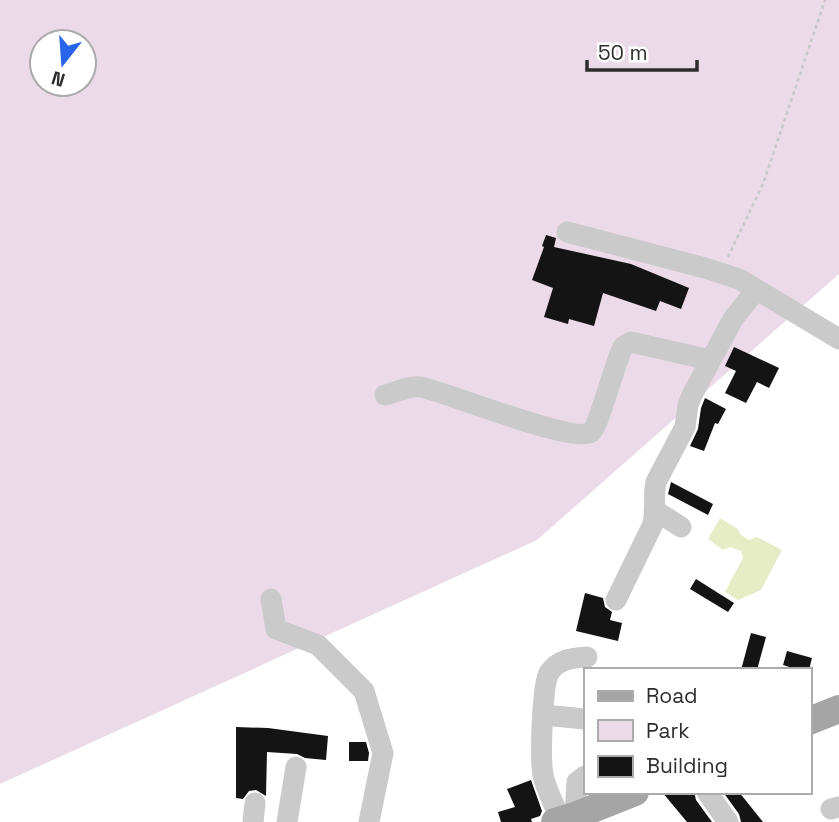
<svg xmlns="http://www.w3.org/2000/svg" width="839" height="822" font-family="'Space Grotesk',sans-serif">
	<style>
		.green { fill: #ebdae7; fill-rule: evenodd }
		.water { fill: #e6ecc5 }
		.building { fill: #141414 }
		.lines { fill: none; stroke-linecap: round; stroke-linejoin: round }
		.path { stroke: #c7c7c7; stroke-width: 2.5; stroke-dasharray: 3.5 3.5; stroke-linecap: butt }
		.minor { stroke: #cacaca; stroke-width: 21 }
		.major { stroke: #a5a5a5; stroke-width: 28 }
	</style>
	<rect width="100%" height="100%" fill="#fff"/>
	<path class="green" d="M0 0H839V274L537 540 0 784ZM42 42H84V84H42Z"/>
	<polygon class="water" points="720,518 738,529 741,535 749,540 757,537 782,550 761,590 738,600 725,592 743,558 741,551 730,547 723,550 708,539"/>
	<g class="building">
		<polygon points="546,235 556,238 554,247 631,264 689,288 681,309 660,301 656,311 603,293 594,326 569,319 568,324 544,317 553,288 532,280 544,247 542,246"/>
		<polygon points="734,347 779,368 769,388 757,382 746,403 725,393 736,371 725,366"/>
		<polygon points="705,398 726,409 718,424 715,423 704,451 690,446 698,429 701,408"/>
		<polygon points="671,482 713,504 708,515 668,494"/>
		<polygon points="696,579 734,603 728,612 690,589"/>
		<polygon points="585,593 603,598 605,607 612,612 610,620 622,623 618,641 576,631"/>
		<polygon points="751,633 766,637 757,670 741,670"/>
		<polygon points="787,651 812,658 809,670 799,670 783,665"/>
		<polygon points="236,727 268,728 328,736 326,760 305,758 297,754 267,752 266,796 256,790 249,791 243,799 236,798"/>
		<polygon points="349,742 366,742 369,753 368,761 349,761"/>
		<polygon points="531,780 542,811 540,816 531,819 532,822 501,822 498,812 515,807 507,789"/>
		<polygon points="662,792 694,792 696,800 712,822 687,822"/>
		<polygon points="723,792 739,792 763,822 741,822 739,814"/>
	</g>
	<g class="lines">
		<polyline class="path" points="728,257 763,184 825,0"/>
		<g class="minor">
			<polyline points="567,232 705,268 739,279 839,339"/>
			<path d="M385 395C395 393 410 385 421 387 449 393 573 444 591 432 599 426 615 362 623 347L631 342 710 360"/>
			<polyline points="656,511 681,527"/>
			<polyline points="271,599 276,629 318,645 364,691 383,753 369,822"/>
			<path d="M616 600 653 524C656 510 653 496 656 482L685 427 688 405 692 395 733 319 756 290"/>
			<polyline points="544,715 585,719"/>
			<polyline points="707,792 728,822"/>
			<polyline points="831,809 839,807"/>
			<polyline points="575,816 577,782 585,776"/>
			<path d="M560 820C555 805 546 790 543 775 540 759 542 685 549 673 558 659 572 658 587 657"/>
			<polyline points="253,822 255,803"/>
			<polyline points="287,822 296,767"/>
		</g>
		<g class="major">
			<polyline points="809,721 839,709"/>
			<polyline points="555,822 575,816 635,792"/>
		</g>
	</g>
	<rect x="584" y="668" width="228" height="126" fill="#ffffff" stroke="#ababab" stroke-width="2"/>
	<rect x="598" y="691" width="35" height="10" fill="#a5a5a5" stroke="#ababab" stroke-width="2"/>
	<text x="646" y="703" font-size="21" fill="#2d2d2d">Road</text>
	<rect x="598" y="720" width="35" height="21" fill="#ebdae7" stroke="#ababab" stroke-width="2"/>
	<text x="646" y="738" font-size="21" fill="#2d2d2d">Park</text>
	<rect x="598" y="756" width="35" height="21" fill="#141414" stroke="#ababab" stroke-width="2"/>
	<text x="646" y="773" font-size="21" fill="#2d2d2d">Building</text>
	<g transform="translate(63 63) rotate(197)"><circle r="33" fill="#ffffff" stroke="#ababab" stroke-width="2"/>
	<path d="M0-5L12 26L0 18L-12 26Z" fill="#2965ea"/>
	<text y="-10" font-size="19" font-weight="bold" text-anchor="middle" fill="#2d2d2d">N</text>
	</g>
	<path d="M587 60v10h110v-10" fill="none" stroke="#2d2d2d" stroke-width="3.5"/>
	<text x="598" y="60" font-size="21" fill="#2d2d2d" stroke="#ffffff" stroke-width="5" paint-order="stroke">50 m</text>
</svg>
